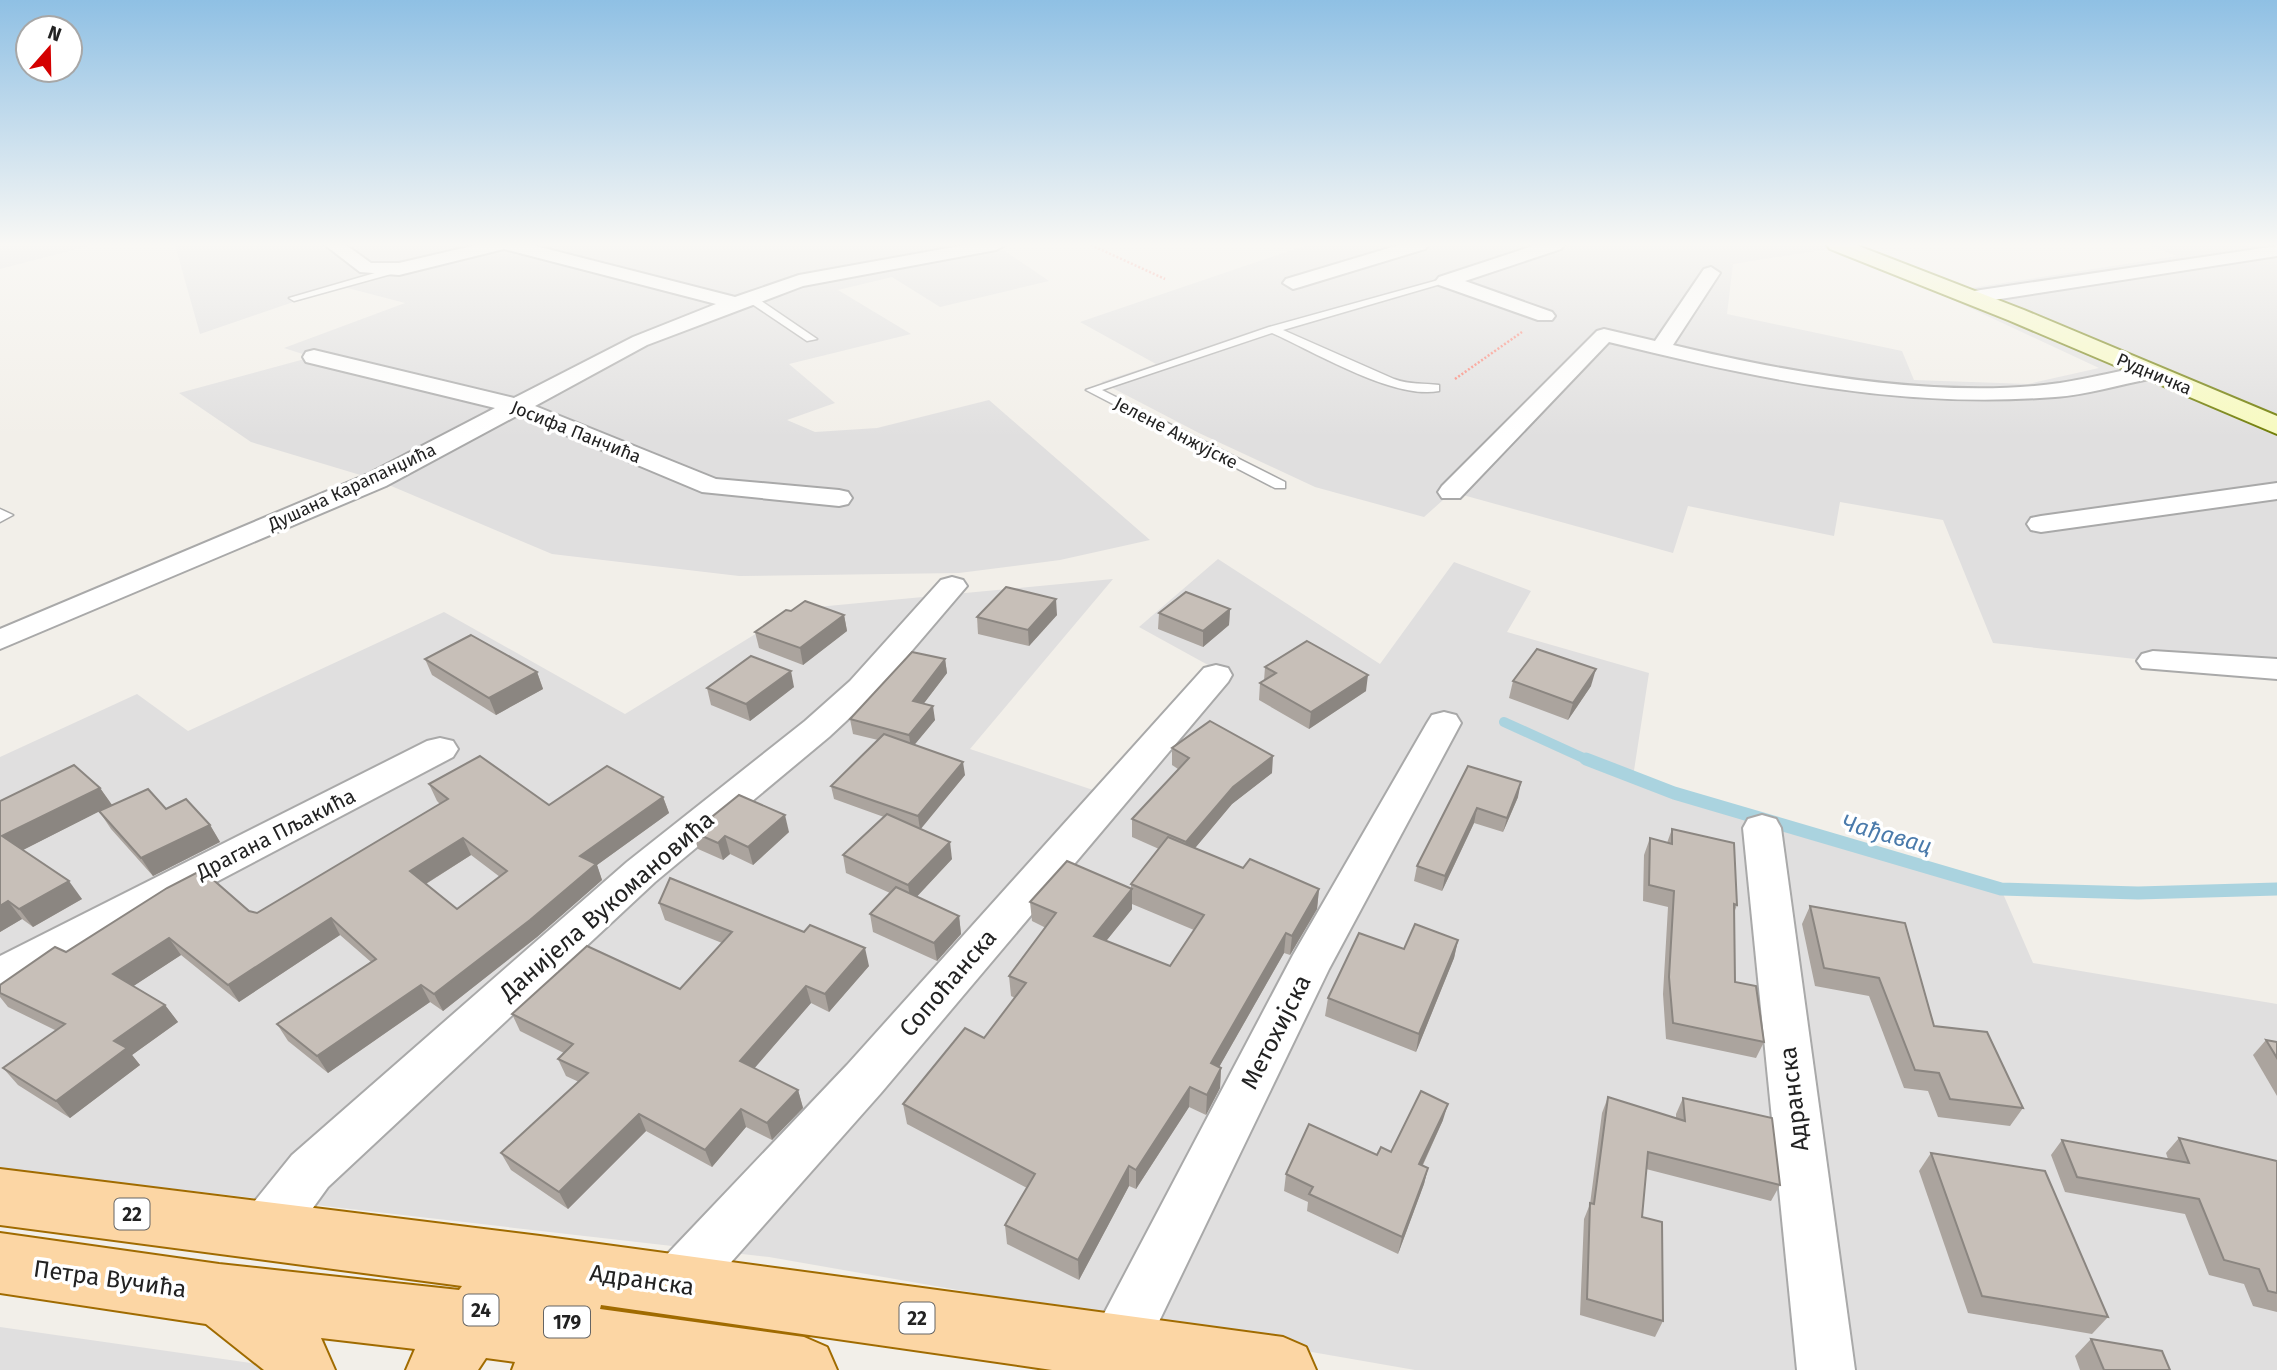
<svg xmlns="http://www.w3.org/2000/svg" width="2277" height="1370" font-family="'Fira Sans',sans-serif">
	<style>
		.residential { fill: #e0dfdf }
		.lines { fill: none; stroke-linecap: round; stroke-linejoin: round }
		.stream-far1 { stroke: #aad3df; stroke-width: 10 }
		.stream { stroke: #aad3df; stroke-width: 13 }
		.lane-casing { stroke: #a9a9a9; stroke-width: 3 }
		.street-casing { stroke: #a9a9a9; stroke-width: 4 }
		.secondary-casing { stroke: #707d05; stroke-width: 4 }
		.primary-casing { stroke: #a06b00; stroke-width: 4 }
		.path { stroke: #fa8072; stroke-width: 2.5; stroke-dasharray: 2 2; stroke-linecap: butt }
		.lane { fill: #fff; fill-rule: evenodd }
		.street { fill: #fff; fill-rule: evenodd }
		.secondary { fill: #f7fabf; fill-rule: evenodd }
		.primary { fill: #fcd6a4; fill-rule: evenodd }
		.wall { fill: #aba49e; fill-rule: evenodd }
		.shaded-wall { fill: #8b8681 }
		.building { fill: #c7bfb8; stroke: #8b8681; stroke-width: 2; fill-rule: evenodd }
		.labels { text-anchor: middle; stroke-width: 7; stroke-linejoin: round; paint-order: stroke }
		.far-street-label { font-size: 18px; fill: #222; stroke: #fff }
		.shield { fill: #fff; stroke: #646464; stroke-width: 2 }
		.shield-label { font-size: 19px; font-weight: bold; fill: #222 }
		.street-label { font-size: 21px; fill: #222; stroke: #fff }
		.water-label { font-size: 23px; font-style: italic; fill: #4a7aab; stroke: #fff }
		.near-street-label { font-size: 24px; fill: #222; stroke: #fff }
	</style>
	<rect width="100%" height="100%" fill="#f2efe9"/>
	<g class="residential">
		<polygon points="0,245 92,245 0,269"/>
		<polygon points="175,245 996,245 1049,281 940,307 892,277 838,290 911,334 789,364 835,403 787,420 815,432 877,428 989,400 1150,540 1060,560 959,573 739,576 552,554 377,480 251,442 179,393 312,357 284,348 405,303 340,286 200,334"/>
		<polygon points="1307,245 1854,245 1733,264 1727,314 1902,351 1914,380 2028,384 2099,368 1938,293 2177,256 2148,245 2277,245 2277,662 2153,661 1993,643 1943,520 1840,502 1834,536 1688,506 1673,553 1452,492 1424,517 1315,487 1199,433 1101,382 1156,364 1080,322"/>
		<polygon points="1218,559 1380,664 1454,562 1531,591 1507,632 1649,673 1633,777 1862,851 2001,889 2033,963 2277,1004 2277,1370 1415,1370 769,1257 0,1169 0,757 137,694 188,731 444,612 625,714 796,609 1113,579 970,749 1123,800 1228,676 1139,627"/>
		<polygon points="0,1327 300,1370 0,1370"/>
	</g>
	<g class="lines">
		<polyline class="stream-far1" points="1504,722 1590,761"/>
		<polyline class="stream" points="1586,759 1674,793 2001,889 2138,893 2277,889"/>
		<defs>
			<g id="lane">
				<polygon points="399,266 404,269 402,271 294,301 289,298"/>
				<path d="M1442 279 1451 281 1283 330 1394 379C1410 385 1424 383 1439 385V391C1394 400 1315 352 1272 333L1102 390 1285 482V488H1275L1086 390 1269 327Z"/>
				<polygon points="746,296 754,296 817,339 807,341 746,300"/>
				<polygon points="0,509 13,515 0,522"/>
			</g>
			<g id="street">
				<polygon points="325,245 346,245 371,263 399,263 476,245 532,245 735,297 799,275 965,245 1005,245 996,250 803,286 647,345 535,406 716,479 839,490 848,492 852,498 848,504 839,506 702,492 518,415 386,486 0,649 0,629 368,474 495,408 306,362 303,357 306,352 314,350 514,398 633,337 716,304 504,249 399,275 360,272"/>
				<polygon points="1399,245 1428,245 1425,249 1300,287 1293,289 1283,283 1286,279"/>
				<polygon points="1536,245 1564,245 1561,249 1465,281 1552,312 1555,316 1552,320 1538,320 1439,285 1436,281 1439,277"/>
				<polygon points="2277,246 2277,256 1974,303 1964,297 1974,291"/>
				<path d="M1711 267 1720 273 1673 345C1790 373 1940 400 2060 383 2090 378 2119 371 2149 365L2160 372 2149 379C2118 385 2086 395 2055 397 1898 409 1759 379 1609 342L1460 498H1442L1438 492 1442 486 1597 331 1604 329 1655 341 1704 269Z"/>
				<polygon points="2277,483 2277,499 2041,532 2031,530 2027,524 2031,518 2041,516"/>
				<polygon points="952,577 963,580 967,586 874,695 829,737 655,882 328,1187 284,1248 265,1255 246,1248 239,1230 246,1212 292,1155 627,862 805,721 850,681 941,580"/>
				<polygon points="2153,651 2277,659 2277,679 2142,668 2137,661 2142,654"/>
				<polygon points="1216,665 1228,668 1232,675 1228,682 881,1093 694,1304 675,1312 656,1304 648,1285 656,1266 847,1065 1204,668"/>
				<path d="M1444 712 1456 715 1461 723 1329 969 1138 1365C1123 1370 1113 1370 1098 1365L1090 1345 1098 1325 1293 955 1427 723 1432 715Z"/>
				<polygon points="440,738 453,741 458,749 453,757 15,988 0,993 0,956 427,741"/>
				<polygon points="1762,815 1776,819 1781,828 1855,1370 1797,1370 1743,828 1748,819"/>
			</g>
			<polygon id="secondary" points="1827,245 1856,245 2024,310 2277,416 2277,434 2008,320 1830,249"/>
			<polygon id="primary" points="0,1169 540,1236 1283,1337 1306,1347 1316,1370 1052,1370 601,1305 600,1309 804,1337 827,1347 837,1370 512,1370 515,1362 486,1358 478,1370 406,1370 415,1349 321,1338 335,1370 264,1370 206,1324 0,1293 0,1233 219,1264 459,1290 462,1286 0,1225"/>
		</defs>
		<use href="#lane" class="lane-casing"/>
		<use href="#street" class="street-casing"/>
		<use href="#secondary" class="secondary-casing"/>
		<use href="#primary" class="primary-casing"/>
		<g class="path">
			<polyline points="1091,245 1165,279"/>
			<polyline points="1455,379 1522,332"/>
		</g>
		<use href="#lane" class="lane"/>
		<use href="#street" class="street"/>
		<use href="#secondary" class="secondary"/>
		<use href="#primary" class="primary"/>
	</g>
	<g class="wall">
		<polygon points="1230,609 1229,625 1203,647 1158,629 1159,613"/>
		<polygon points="791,611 844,615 847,631 803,665 759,648 755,632"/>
		<polygon points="1057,615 1029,646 978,634 977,617"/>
		<polygon points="425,659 537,672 543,689 496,715 432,675"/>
		<polygon points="945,659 947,673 924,703 935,720 914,745 965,775 920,829 952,859 916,897 959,916 961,934 937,961 873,932 870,914 890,893 846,873 843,855 884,817 834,799 831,786 878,740 853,734 850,719"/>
		<polygon points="1265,667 1366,691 1309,729 1259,700 1260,683 1264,681"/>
		<polygon points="1513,681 1591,686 1568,720 1509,698"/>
		<polygon points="794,687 750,721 711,705 707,688"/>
		<path d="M1172 748 1272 773 1232 804 1195 848 1243 868 1319 889 1317 909 1290 955 1284 953 1219 1067 1221 1068 1220 1088 1206 1115 1189 1107 1136 1189 1129 1186 1079 1280 1007 1244 1005 1225 1027 1188 907 1124 903 1104 984 1038 1015 998 1011 996 1009 976 1046 928 1032 921 1030 902 1131 889V884L1159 849 1132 837V819L1178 769 1172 765ZM1132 904 1194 930 1170 966 1106 941 1132 909Z"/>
		<polygon points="1468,766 1518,797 1503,832 1474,823 1442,891 1414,881 1417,866"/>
		<path d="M429 784 549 805 663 797 669 813 597 865 602 880 537 937 443 1011 430 1002 328 1073 288 1041 277 1024 371 962 340 935 239 1002 181 955 133 986 165 1005 178 1022 132 1055 140 1065 70 1118 18 1085 3 1068 57 1031 8 1007 0 997V985L66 952 257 913 440 804 437 801ZM471 855 500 877 457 909 426 884Z"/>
		<polygon points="100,788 112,805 166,809 210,825 220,842 153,876 111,829 99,811 23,850 82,899 33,927 22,919 0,932 0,801"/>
		<polygon points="1672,829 1737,905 1734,913 1735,982 1764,1042 1756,1058 1666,1039 1663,994 1668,907 1643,901 1644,855 1650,838 1667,843"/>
		<polygon points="693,832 789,832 753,865 730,854 723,860 698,849"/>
		<polygon points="659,903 869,966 829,1012 811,1003 754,1068 798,1090 803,1108 772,1140 746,1127 712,1167 646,1131 568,1209 511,1170 501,1153 579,1082 566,1076 558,1059 564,1053 520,1031 512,1014 680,989 722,943 665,920"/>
		<polygon points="1810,906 1934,1026 2023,1108 2010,1126 1938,1117 1928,1091 1904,1088 1869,996 1815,986 1802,924"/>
		<polygon points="1458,940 1454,958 1416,1052 1325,1016 1328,998"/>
		<polygon points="2266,1040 2277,1042 2277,1096 2253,1055"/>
		<polygon points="1608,1097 1676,1118 1676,1114 1683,1098 1780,1185 1771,1201 1646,1169 1642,1217 1663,1321 1655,1337 1580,1315 1584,1219 1590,1204 1602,1113"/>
		<polygon points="1443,1120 1423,1165 1428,1168 1424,1184 1398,1254 1307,1211 1308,1202 1284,1191 1286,1174 1391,1152"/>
		<polygon points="2179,1138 2277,1161 2277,1312 2253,1306 2244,1284 2209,1275 2185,1214 2065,1192 2051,1155 2062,1140 2168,1159 2166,1153"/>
		<polygon points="1931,1153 2108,1317 2092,1334 1968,1313 1919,1171"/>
		<polygon points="2091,1339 2170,1370 2080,1370 2075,1356"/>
	</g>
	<g class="shaded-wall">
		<polygon points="1056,599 1057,615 1029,646 1028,630"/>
		<polygon points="1230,609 1229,625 1203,647 1203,631"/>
		<polygon points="844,615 847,631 803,665 800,648"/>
		<polygon points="945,659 947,673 915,715 913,701"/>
		<polygon points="1596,669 1591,686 1568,720 1573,703"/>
		<polygon points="791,671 794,687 750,721 746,704"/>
		<polygon points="537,672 543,689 496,715 489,698"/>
		<polygon points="1368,675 1366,691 1309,729 1311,712"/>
		<polygon points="933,706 935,720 911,749 909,735"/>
		<polygon points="1273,756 1272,773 1232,804 1185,860 1186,842 1233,787"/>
		<polygon points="963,762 965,775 920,830 918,816"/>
		<polygon points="1521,782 1518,797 1503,832 1507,818"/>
		<polygon points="100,788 112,805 15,854 2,836"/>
		<polygon points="663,797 669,813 597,865 602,880 537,937 443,1011 434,994 580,856"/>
		<polygon points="1477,808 1474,823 1442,891 1445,876"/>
		<polygon points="785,815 789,832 753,865 748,847"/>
		<polygon points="210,825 220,842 153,876 141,858"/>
		<polygon points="725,836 730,854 723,860 718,843"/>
		<polygon points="463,838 471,855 419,888 410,871"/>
		<polygon points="950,842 952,859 911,903 908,885"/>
		<polygon points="69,881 82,899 33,927 19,909"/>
		<polygon points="1132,889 1132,909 1094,956 1094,936"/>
		<polygon points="1319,889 1317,909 1290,955 1292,936"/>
		<polygon points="8,901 22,919 0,932 0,906"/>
		<polygon points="959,916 961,934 937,961 934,943"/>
		<polygon points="331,918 340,935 239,1002 228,985"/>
		<polygon points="1286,933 1284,953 1210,1083 1211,1063"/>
		<polygon points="169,938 181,955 126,991 113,974"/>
		<polygon points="1458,940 1454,958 1416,1052 1419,1034"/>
		<polygon points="865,948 869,966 829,1012 825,994"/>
		<polygon points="421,985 430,1002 328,1073 317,1056"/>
		<polygon points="806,986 811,1003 746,1078 740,1061"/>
		<polygon points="165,1005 178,1022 132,1055 140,1065 70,1118 56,1101 114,1041"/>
		<polygon points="1221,1068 1220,1088 1206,1115 1207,1095"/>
		<polygon points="1190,1087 1189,1107 1136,1189 1136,1170"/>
		<polygon points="798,1090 803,1108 772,1140 767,1123"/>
		<polygon points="1448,1104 1443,1120 1415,1181 1419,1164"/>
		<polygon points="741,1109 746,1127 712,1167 705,1150"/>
		<polygon points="639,1114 646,1131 568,1209 559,1192"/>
		<polygon points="1129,1166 1129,1186 1079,1280 1078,1260"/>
		<polygon points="1428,1168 1424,1184 1398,1254 1402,1237"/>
	</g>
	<g class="building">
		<polygon points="1006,587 1056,599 1028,630 977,617"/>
		<polygon points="1186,592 1230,609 1203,631 1159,613"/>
		<polygon points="805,601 844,615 800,648 755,632 786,610 791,611"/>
		<polygon points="471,635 537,672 489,698 425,659"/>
		<polygon points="1307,641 1368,675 1311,712 1260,683 1276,673 1265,667"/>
		<polygon points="1537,649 1596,669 1573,703 1513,681"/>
		<polygon points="912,652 945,659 913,701 933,706 909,735 850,719"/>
		<polygon points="751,656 791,671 746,704 707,688"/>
		<polygon points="1210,721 1273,756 1233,787 1186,842 1132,819 1189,758 1172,748"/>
		<polygon points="884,734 963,762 918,816 831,786"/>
		<path d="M480 756 549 805 607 766 663 797 580 856 596 864 530 920 434 994 421 985 317 1056 277 1024 376 959 331 918 228 985 169 938 113 974 165 1005 114 1041 127 1048 56 1101 3 1068 65 1024 0 993V985L55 947 66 952 167 888 202 870 249 911 257 913 448 799 429 784ZM463 838 507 871 457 909 410 871Z"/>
		<polygon points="74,765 100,788 2,836 69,881 19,909 8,901 0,906 0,801"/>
		<polygon points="1468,766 1521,782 1507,818 1477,808 1445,876 1417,866"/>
		<polygon points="148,789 166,809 186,799 210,825 141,858 99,811"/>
		<polygon points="739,795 785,815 748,847 725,836 718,843 693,832"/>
		<polygon points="887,814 950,842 908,885 843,855"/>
		<polygon points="1672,829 1734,843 1737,905 1734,904 1735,982 1756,986 1764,1042 1673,1023 1669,977 1674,891 1649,885 1650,838 1672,844"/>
		<polygon points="1168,837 1243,868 1250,859 1319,889 1292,936 1286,933 1211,1063 1221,1068 1207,1095 1190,1087 1136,1170 1129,1166 1078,1260 1005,1225 1035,1174 903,1104 965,1028 984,1038 1026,983 1009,976 1056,913 1030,902 1067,861 1132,889 1094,936 1170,966 1204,915 1131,884"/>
		<polygon points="670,878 804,932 810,925 865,948 825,994 806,986 740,1061 798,1090 767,1123 741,1109 705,1150 639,1114 559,1192 501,1153 588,1073 558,1059 573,1044 512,1014 587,946 680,989 732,932 659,903"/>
		<polygon points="896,887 959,916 934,943 870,914"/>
		<polygon points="1810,906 1905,923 1934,1026 1987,1032 2023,1108 1950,1099 1939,1073 1915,1070 1879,978 1824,968"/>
		<polygon points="1415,924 1458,940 1419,1034 1328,998 1359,933 1404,949"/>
		<polygon points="2266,1040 2277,1042 2277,1058"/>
		<polygon points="1421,1091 1448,1104 1419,1164 1428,1168 1402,1237 1309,1194 1313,1187 1286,1174 1309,1124 1377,1155 1381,1147 1391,1152"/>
		<polygon points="1608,1097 1685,1121 1683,1098 1772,1118 1780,1185 1648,1152 1642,1217 1662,1222 1663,1321 1587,1299 1590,1203 1594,1204"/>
		<polygon points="2179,1138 2277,1161 2277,1293 2268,1291 2259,1269 2224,1260 2199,1199 2077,1177 2062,1140 2189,1163"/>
		<polygon points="1931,1153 2045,1171 2108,1317 1982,1296"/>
		<polygon points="2091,1339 2162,1351 2170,1370 2104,1370"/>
	</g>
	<linearGradient id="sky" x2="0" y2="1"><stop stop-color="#8fc0e4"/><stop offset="0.56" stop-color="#f9f8f5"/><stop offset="1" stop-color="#f9f8f5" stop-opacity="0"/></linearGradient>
	<rect width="2277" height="437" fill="url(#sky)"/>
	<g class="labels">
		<g class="far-street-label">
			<text transform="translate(2154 374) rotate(23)" y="6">Рудничка</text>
			<text transform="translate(576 432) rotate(22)" y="6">Јосифа Панчића</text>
			<text transform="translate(1176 433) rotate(27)" y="6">Јелене Анжујске</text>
			<text transform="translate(352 487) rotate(-25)" y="6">Душана Карапанџића</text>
		</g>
		<g class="shield">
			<rect x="114.5" y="1198.5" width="35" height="31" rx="5"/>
			<rect x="463.5" y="1294.5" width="35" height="31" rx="5"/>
			<rect x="899.5" y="1302.5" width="35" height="31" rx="5"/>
			<rect x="544" y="1306.5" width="46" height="31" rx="5"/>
		</g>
		<g class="shield-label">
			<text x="132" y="1221">22</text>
			<text x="481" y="1317">24</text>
			<text x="917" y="1325">22</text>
			<text x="567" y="1329">179</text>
		</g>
		<g class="street-label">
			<text transform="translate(276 834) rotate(-27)" y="7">Драгана Пљакића</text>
		</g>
		<g class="water-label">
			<text transform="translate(1887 834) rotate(16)" y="8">Чађавац</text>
		</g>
		<g class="near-street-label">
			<text transform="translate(607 906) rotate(-41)" y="8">Данијела Вукомановића</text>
			<text transform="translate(948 983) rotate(-49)" y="8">Сопоћанска</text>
			<text transform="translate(1276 1032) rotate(-63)" y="8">Метохијска</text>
			<text transform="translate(1794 1099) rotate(-97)" y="8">Адранска</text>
			<text transform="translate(110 1279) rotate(8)" y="8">Петра Вучића</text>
			<text transform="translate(642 1280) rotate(8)" y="8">Адранска</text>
		</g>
	</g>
	<g transform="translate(49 49) rotate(20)"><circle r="33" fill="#ffffff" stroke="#a7a7a7" stroke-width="2"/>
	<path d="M0-5L12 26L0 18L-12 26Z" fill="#d40000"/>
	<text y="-10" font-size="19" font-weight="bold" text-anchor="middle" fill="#222222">N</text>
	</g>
</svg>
